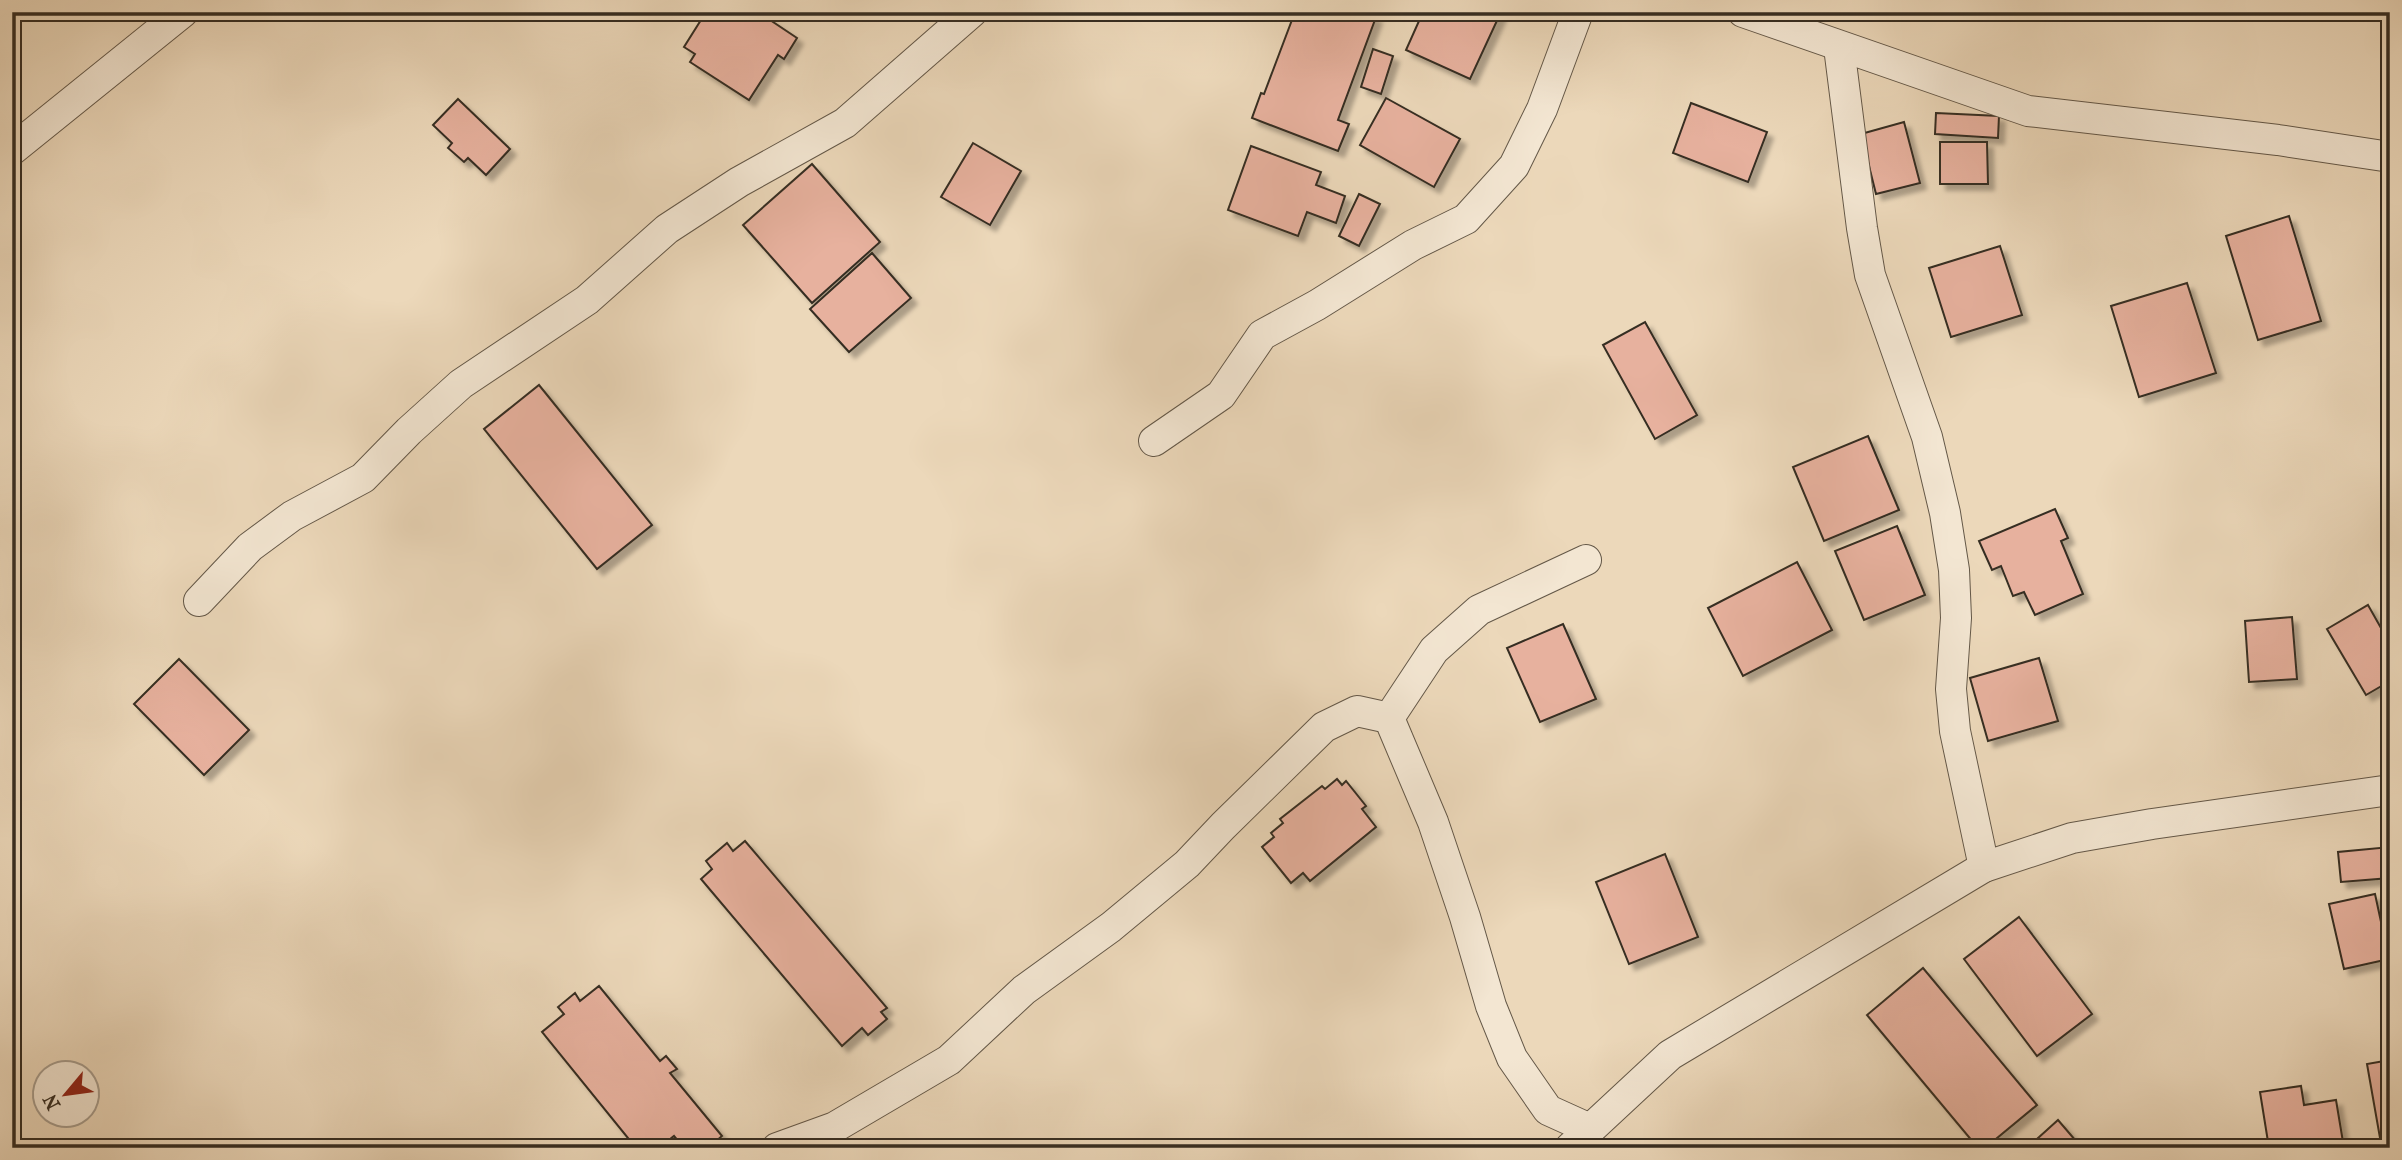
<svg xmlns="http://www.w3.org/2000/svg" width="2402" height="1160" font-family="'IM FELL French Canon',serif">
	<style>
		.building { fill: #e7b19e; stroke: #362d22; stroke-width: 2; filter: url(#shadow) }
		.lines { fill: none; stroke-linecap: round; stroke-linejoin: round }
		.minor-casing { stroke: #645848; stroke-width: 32 }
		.minor { stroke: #f3e6d2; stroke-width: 30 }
	</style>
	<defs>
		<filter id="shadow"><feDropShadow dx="6" dy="6" stdDeviation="2" flood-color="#0004"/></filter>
	</defs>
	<rect width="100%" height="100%" fill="#ecd8ba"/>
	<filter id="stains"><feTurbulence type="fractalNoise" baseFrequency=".00286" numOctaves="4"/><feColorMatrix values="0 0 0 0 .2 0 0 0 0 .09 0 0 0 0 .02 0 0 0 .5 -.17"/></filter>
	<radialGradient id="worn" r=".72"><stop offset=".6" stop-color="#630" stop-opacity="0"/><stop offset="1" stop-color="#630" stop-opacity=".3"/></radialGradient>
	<g class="building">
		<polygon points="706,12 726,12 736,19 740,12 758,12 797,38 784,59 778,55 749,100 690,62 695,54 684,47"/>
		<polygon points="1295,12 1364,12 1376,17 1338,120 1349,124 1338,151 1252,118 1261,93 1264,94"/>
		<polygon points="1423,12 1501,12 1470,79 1406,50"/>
		<polygon points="1373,49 1393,56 1381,94 1361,87"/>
		<polygon points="1386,98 1460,139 1434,187 1360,145"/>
		<polygon points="458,99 510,149 486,175 468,158 464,162 448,148 452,143 433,125"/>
		<polygon points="1691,103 1767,132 1748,182 1673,153"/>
		<polygon points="1936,113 1999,116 1998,138 1935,134"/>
		<polygon points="1904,122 1920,183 1876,194 1861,134"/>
		<polygon points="1940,142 1987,142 1988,184 1940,184"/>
		<polygon points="973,143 1021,171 990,225 941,197"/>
		<polygon points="1251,146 1321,172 1316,185 1345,196 1336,223 1307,212 1298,236 1228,210"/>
		<polygon points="812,164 880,242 812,303 743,225"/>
		<polygon points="1359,194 1380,204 1359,246 1339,236"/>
		<polygon points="2289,216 2321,321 2258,340 2226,236"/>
		<polygon points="2000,246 2022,315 1951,337 1929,268"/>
		<polygon points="872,253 911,298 849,352 810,309"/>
		<polygon points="2187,283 2216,373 2139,397 2111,306"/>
		<polygon points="1645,322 1697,415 1655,439 1603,345"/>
		<polygon points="539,385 652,525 597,569 484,429"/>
		<polygon points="1868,436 1899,510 1824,541 1793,467"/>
		<polygon points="2055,509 2068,538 2061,541 2083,594 2035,615 2024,592 2013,596 2001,566 1992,570 1979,541"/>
		<polygon points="1897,526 1925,595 1864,620 1835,551"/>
		<polygon points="1797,562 1832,630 1743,676 1708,608"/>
		<polygon points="2368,605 2390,644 2390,681 2366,695 2327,629"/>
		<polygon points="2292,617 2297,679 2249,682 2245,621"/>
		<polygon points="1563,624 1596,699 1540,722 1507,648"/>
		<polygon points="2039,658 2058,721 1988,741 1970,678"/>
		<polygon points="179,659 249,730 204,775 134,704"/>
		<polygon points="1337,779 1342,785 1346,781 1366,806 1362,809 1376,827 1310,881 1303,873 1291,883 1262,847 1274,837 1271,833 1283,823 1280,819 1322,786 1325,789"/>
		<polygon points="745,841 887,1008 881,1012 887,1019 868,1035 862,1028 842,1046 701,879 712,869 706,861 727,843 733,851"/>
		<polygon points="2390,847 2390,878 2341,882 2338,852"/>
		<polygon points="1665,854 1698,937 1629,964 1596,882"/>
		<polygon points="2375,894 2389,959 2344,969 2329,904"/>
		<polygon points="2019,917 2092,1014 2037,1056 1964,959"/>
		<polygon points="1923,968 2037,1105 1985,1148 1978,1148 1867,1015"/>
		<polygon points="599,986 660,1061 666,1056 677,1069 670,1073 722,1136 708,1148 684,1148 674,1136 669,1140 674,1146 673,1148 636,1148 542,1032 564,1014 558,1007 575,993 580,1001"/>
		<polygon points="2390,1060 2390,1137 2380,1138 2367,1064"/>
		<polygon points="2301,1086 2304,1105 2336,1100 2344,1148 2269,1148 2260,1092"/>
		<polygon points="2058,1120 2082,1148 2027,1148"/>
	</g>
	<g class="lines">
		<defs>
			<g id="minor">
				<polyline points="1743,12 2028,111 2278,140 2390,157"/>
				<polyline points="1839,47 1862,228 1870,275 1927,437 1945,513 1954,570 1956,618 1951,689 1955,731 1984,867"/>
				<polyline points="12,150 183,12"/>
				<polyline points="1154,441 1221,395 1262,335 1317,305 1413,245 1466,219 1514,166 1542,109 1578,12"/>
				<polyline points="199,601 250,547 292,516 363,478 409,431 461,384 587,300 667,229 739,182 845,123 972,12"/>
				<polyline points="1389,718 1434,650 1479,610 1586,560"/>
				<polyline points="777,1148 835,1127 949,1060 1024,990 1111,927 1187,864 1223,826 1324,727 1357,711 1389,718 1433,822 1465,917 1491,1006 1512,1058 1548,1110 1590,1129"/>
				<polyline points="1570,1148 1670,1055 1984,867 2072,838 2152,824 2390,790"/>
			</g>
		</defs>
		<use href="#minor" class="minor-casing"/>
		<use href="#minor" class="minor"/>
	</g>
	<rect width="2402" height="1160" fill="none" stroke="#ecd8ba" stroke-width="42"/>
	<rect x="14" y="14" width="2374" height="1132" fill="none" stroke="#362d22" stroke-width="3.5"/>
	<rect x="21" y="21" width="2360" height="1118" fill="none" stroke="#362d22" stroke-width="2"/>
	<g transform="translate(66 1094) rotate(241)"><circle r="33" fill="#f3e6d2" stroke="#a79c8c" stroke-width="2"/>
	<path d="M0-5L12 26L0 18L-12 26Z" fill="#8f2418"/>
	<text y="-10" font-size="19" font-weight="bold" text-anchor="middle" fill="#362d22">N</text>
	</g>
	<rect width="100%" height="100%" filter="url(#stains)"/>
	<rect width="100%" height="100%" fill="url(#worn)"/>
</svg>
